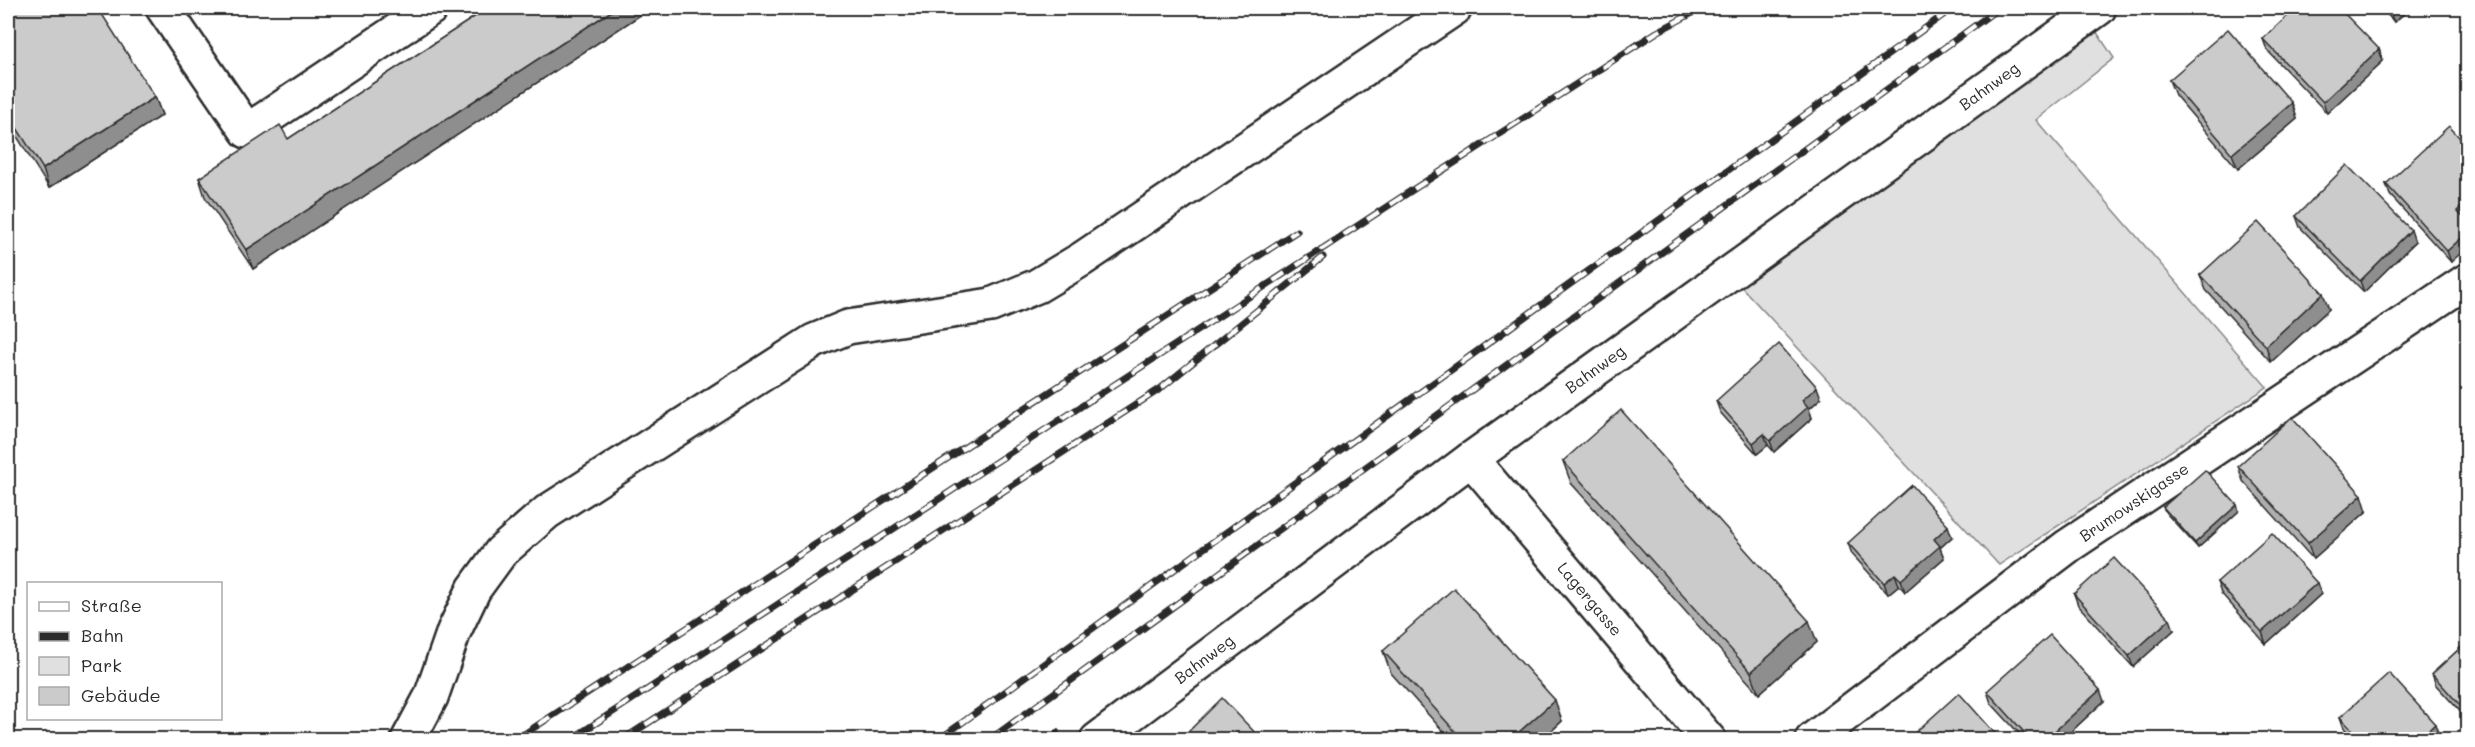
<svg xmlns="http://www.w3.org/2000/svg" width="2475" height="747" font-family="Mali,sans-serif">
	<style>
		.green { fill: #e0e0e0; stroke: #868686; stroke-width: 1.5 }
		.lines { fill: none; stroke-linecap: round; stroke-linejoin: round }
		.minor-casing { stroke: #2b2b2b; stroke-width: 38 }
		.path { stroke: #2b2b2b; stroke-width: 4; stroke-dasharray: 6 4.5; stroke-linecap: butt }
		.minor { stroke: #fff; stroke-width: 33 }
		.rail-casing { stroke: #2b2b2b; stroke-width: 7 }
		.rail { stroke: #fff; stroke-width: 4.5; stroke-dasharray: 14; stroke-linecap: butt }
		.wall { fill: #afafaf; stroke: #2b2b2b; stroke-width: 1.5 }
		.shaded-wall { fill: #8e8e8e; stroke: #2b2b2b; stroke-width: 1.5 }
		.building { fill: #cbcbcb; stroke: #2b2b2b; stroke-width: 1.5 }
		.labels { text-anchor: middle; stroke-width: 4.5; stroke-linejoin: round; paint-order: stroke }
		.street-label { font-size: 16px; fill: #2b2b2b; stroke: #fff }
	</style>
	<rect width="100%" height="100%" fill="#fff"/>
	<filter id="ink" filterUnits="userSpaceOnUse"><feTurbulence type="fractalNoise" baseFrequency=".0167" numOctaves="2"/><feDisplacementMap in="SourceGraphic" scale="12" xChannelSelector="R" yChannelSelector="G"/><feConvolveMatrix kernelMatrix="1 2 1 2 8 2 1 2 1" color-interpolation-filters="sRGB"/></filter>
	<g filter="url(#ink)">
		<polygon class="green" points="2082,10 2114,58 2036,120 2267,387 1999,565 1722,266"/>
		<g class="lines">
			<defs>
				<g id="minor">
					<polyline points="163,8 247,131 431,8"/>
					<polyline points="1471,459 1709,740"/>
					<polyline points="408,740 431,697 454,631 474,589 501,552 547,512 814,341 848,327 991,305 1037,286 1082,259 1455,8"/>
					<polyline points="1097,740 1471,459 2099,8"/>
					<polyline points="1812,740 2068,546 2468,280"/>
				</g>
			</defs>
			<use href="#minor" class="minor-casing"/>
			<polyline class="path" points="1046,740 1062,728"/>
			<use href="#minor" class="minor"/>
			<defs>
				<g id="rail">
					<polyline points="515,740 1297,231"/>
					<polyline points="570,740 1417,187 1657,32 1702,8"/>
					<polyline points="622,740 1160,389 1323,257"/>
					<polyline points="938,740 1953,8"/>
					<polyline points="989,740 1999,8"/>
				</g>
			</defs>
			<use href="#rail" class="rail-casing"/>
			<use href="#rail" class="rail"/>
		</g>
		<g class="wall">
			<polygon points="8,8 155,97 162,115 49,188 8,122"/>
			<polygon points="488,8 651,8 253,269 205,197 199,178 288,139"/>
			<polygon points="2381,8 2411,8 2394,22"/>
			<polygon points="2263,39 2379,49 2383,61 2327,113 2267,50"/>
			<polygon points="2169,80 2292,103 2297,119 2238,169 2175,95"/>
			<polygon points="2386,184 2465,219 2451,262 2390,195"/>
			<polygon points="2296,216 2415,242 2364,292 2300,227"/>
			<polygon points="2200,275 2329,309 2271,362 2206,290"/>
			<polygon points="1821,398 1809,409 1812,418 1774,452 1768,445 1757,454 1720,412 1716,401"/>
			<polygon points="1563,461 1817,642 1759,694 1571,483"/>
			<polygon points="2238,466 2367,511 2313,559 2243,481"/>
			<polygon points="2163,507 2239,511 2198,548 2166,513"/>
			<polygon points="1952,537 1940,548 1944,558 1905,592 1899,585 1888,594 1852,554 1848,543"/>
			<polygon points="2217,582 2321,594 2266,644 2221,593"/>
			<polygon points="2074,594 2174,630 2133,667 2078,605"/>
			<polygon points="2468,641 2468,720 2436,685 2432,674"/>
			<polygon points="1383,651 1562,721 1542,740 1451,740 1391,673"/>
			<polygon points="1987,691 2104,701 2062,740 2025,740 1991,703"/>
			<polygon points="2340,717 2439,735 2434,740 2355,740 2344,728"/>
		</g>
		<g class="shaded-wall">
			<polygon points="616,8 651,8 253,269 246,250"/>
			<polygon points="2388,8 2411,8 2394,22"/>
			<polygon points="2379,49 2383,61 2327,113 2323,102"/>
			<polygon points="155,97 162,115 49,188 43,169"/>
			<polygon points="2292,103 2297,119 2238,169 2232,154"/>
			<polygon points="2468,201 2468,216 2461,222 2457,211"/>
			<polygon points="2411,230 2415,242 2364,292 2360,281"/>
			<polygon points="2468,232 2468,247 2451,262 2447,251"/>
			<polygon points="2323,293 2329,309 2271,362 2266,346"/>
			<polygon points="1817,387 1821,398 1809,409 1812,418 1774,452 1770,441 1802,400"/>
			<polygon points="1764,434 1768,445 1757,454 1753,443"/>
			<polygon points="2362,495 2367,511 2313,559 2308,543"/>
			<polygon points="2237,505 2239,511 2198,548 2195,543"/>
			<polygon points="1948,526 1952,537 1940,548 1944,558 1905,592 1901,580 1934,539"/>
			<polygon points="1895,574 1899,585 1888,594 1884,583"/>
			<polygon points="2317,583 2321,594 2266,644 2262,632"/>
			<polygon points="2170,619 2174,630 2133,667 2129,656"/>
			<polygon points="1809,621 1817,642 1759,694 1751,672"/>
			<polygon points="2100,690 2104,701 2062,740 2045,740"/>
			<polygon points="1555,700 1562,721 1542,740 1510,740"/>
			<polygon points="2435,724 2439,735 2434,740 2418,740"/>
		</g>
		<g class="building">
			<polygon points="8,8 98,8 155,97 43,169 8,114"/>
			<polygon points="488,8 616,8 246,250 199,178 280,125 288,139"/>
			<polygon points="2296,8 2339,8 2379,49 2323,102 2263,39"/>
			<polygon points="2228,29 2292,103 2232,154 2169,80"/>
			<polygon points="2449,126 2468,147 2468,201 2457,211 2468,222 2468,232 2447,251 2386,184"/>
			<polygon points="2347,165 2411,230 2360,281 2296,216"/>
			<polygon points="2258,222 2323,293 2266,346 2200,275"/>
			<polygon points="1779,344 1817,387 1802,400 1808,407 1770,441 1764,434 1753,443 1716,401"/>
			<polygon points="1621,410 1809,621 1751,672 1563,461"/>
			<polygon points="2292,417 2362,495 2308,543 2238,466"/>
			<polygon points="2205,470 2237,505 2195,543 2163,507"/>
			<polygon points="1912,485 1948,526 1934,539 1940,546 1901,580 1895,574 1884,583 1848,543"/>
			<polygon points="2272,533 2317,583 2262,632 2217,582"/>
			<polygon points="2114,558 2170,619 2129,656 2074,594"/>
			<polygon points="1454,588 1555,700 1510,740 1463,740 1383,651"/>
			<polygon points="2050,635 2100,690 2045,740 2031,740 1987,691"/>
			<polygon points="2468,641 2468,714 2432,674"/>
			<polygon points="2389,673 2435,724 2418,740 2361,740 2340,717"/>
			<polygon points="1959,693 2001,740 1907,740"/>
			<polygon points="1222,698 1262,740 1180,740"/>
		</g>
	</g>
	<g class="labels">
		<g class="street-label">
			<text transform="translate(1989 86) rotate(-36)" y="6">Bahnweg</text>
			<text transform="translate(1595 369) rotate(-36)" y="6">Bahnweg</text>
			<text transform="translate(2134 502) rotate(-34)" y="6">Brumowskigasse</text>
			<text transform="translate(1590 599) rotate(50)" y="6">Lagergasse</text>
			<text transform="translate(1204 659) rotate(-37)" y="6">Bahnweg</text>
		</g>
	</g>
	<rect width="2475" height="747" fill="none" stroke="#fff" stroke-width="30"/>
	<rect x="15" y="15" width="2445" height="717" fill="none" stroke="#2b2b2b" stroke-width="2" filter="url(#ink)"/>
	<rect x="27" y="582" width="195" height="138" fill="#ffffff" stroke="#aaaaaa" stroke-width="1.5"/>
	<rect x="39" y="602" width="30" height="9" fill="#ffffff" stroke="#aaaaaa" stroke-width="1.5"/>
	<text x="81" y="612" font-size="18" fill="#2b2b2b">Straße</text>
	<rect x="39" y="632" width="30" height="9" fill="#2b2b2b" stroke="#aaaaaa" stroke-width="1.5"/>
	<text x="81" y="642" font-size="18" fill="#2b2b2b">Bahn</text>
	<rect x="39" y="657" width="30" height="18" fill="#e0e0e0" stroke="#aaaaaa" stroke-width="1.5"/>
	<text x="81" y="672" font-size="18" fill="#2b2b2b">Park</text>
	<rect x="39" y="687" width="30" height="18" fill="#cbcbcb" stroke="#aaaaaa" stroke-width="1.5"/>
	<text x="81" y="702" font-size="18" fill="#2b2b2b">Gebäude</text>
</svg>
